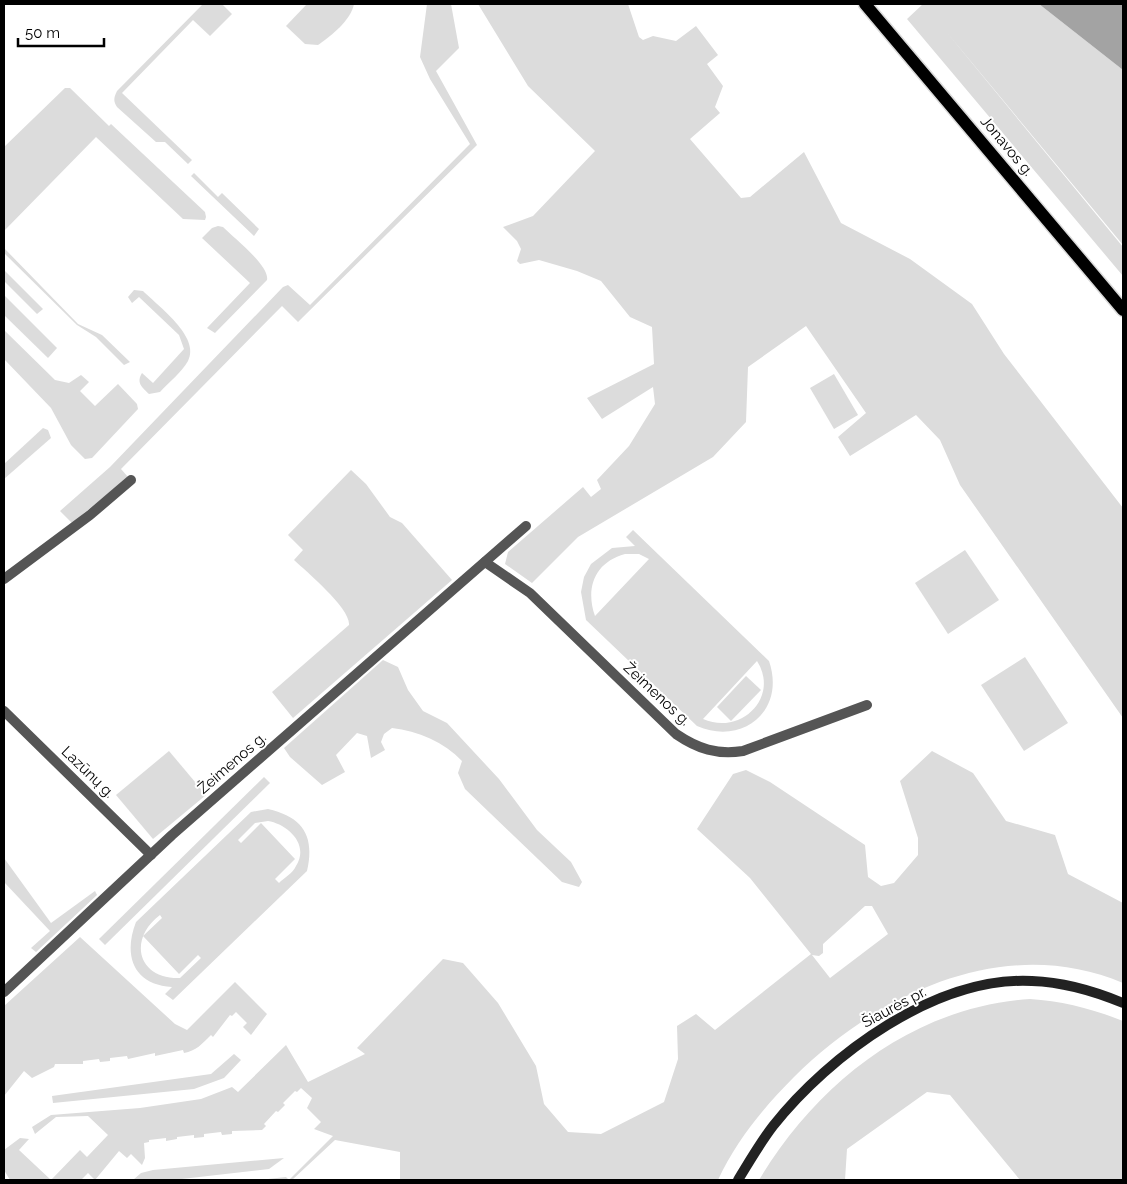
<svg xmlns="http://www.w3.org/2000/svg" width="1127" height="1184" font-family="Raleway,sans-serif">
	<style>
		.green { fill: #dcdcdc; fill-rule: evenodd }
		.water { fill: #a3a3a3 }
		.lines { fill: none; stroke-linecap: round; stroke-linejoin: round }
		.primary-casing { stroke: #dbdbdb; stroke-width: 15 }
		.street { stroke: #555; stroke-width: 10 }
		.secondary { stroke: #222; stroke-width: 10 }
		.primary { stroke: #000; stroke-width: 12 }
		.labels { text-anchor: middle; stroke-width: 4; stroke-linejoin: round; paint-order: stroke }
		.street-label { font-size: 15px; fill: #000; stroke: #fff }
	</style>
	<rect width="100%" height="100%" fill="#fff"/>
	<g class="green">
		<path d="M203 4H222L232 14 210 36 193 20 122 93 192 160 188 164 165 142H156L117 107C113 101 114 97 117 91Z"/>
		<path d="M307 4H354C351 20 331 36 318 45L305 44 286 26Z"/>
		<polygon points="427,4 451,4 459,48 436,71 477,145 298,322 282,306 121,469 128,477 72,523 60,511 110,467 283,287 288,285 310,305 470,144 430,79 420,57"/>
		<polygon points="478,4 628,4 639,37 643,40 653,36 676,41 696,26 718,55 707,64 723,86 715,107 720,113 690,139 741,198 750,197 804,152 841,223 910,259 972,304 1004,354 1123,508 1123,718 960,485 940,440 916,415 850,456 838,437 866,413 806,326 748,367 746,422 713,457 578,537 532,583 505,564 508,552 583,487 591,497 601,489 597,480 629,446 655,404 653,387 602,419 587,398 654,364 652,327 630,317 601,281 577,271 539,260 520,264 517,261 521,249 517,241 503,227 533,216 595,151 528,86"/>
		<polygon points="923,4 1039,4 1123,70 1123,245 944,29 1123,247 1123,276 907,19"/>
		<polygon points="65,88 70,88 109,126 111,124 205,212 206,217 205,220 183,219 96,137 4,231 4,147"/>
		<polygon points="194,173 218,197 222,193 259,229 254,236 191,176"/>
		<path d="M218 226 223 227C234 238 270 266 267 280L215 333 207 328 250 283 202 238 212 228Z"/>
		<polygon points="4,248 78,324 102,335 130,362 124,365 96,337 77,325 4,253"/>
		<polygon points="4,270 43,309 37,314 4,281"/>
		<path d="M134 290 143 291C158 306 201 337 188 361 182 372 169 382 160 392L149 394C142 387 136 383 142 373L153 383 184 349 179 335 139 297 132 303 128 297Z"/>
		<polygon points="4,295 57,348 48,358 4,315"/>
		<polygon points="4,330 55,380 69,383 81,375 89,382 80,391 95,406 118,384 137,404 138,409 92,458 85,459 71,445 51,408 4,359"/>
		<polygon points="834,374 858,415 834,429 810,388"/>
		<polygon points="43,428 48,430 51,438 4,479 4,464"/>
		<path d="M351 470 366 484 390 517 402 523 452 580 293 718 272 692 349 625C351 609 307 572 294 560L303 550 288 535Z"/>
		<path d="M633 530 769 661C786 710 743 746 697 726L586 620 581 592 584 577 591 564 612 548 635 546 626 537ZM625 554H639L649 559 595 616C585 588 595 562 625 554ZM757 661C780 697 741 736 703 719Z"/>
		<polygon points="965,550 999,600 948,634 915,583"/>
		<polygon points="1025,657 1068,723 1024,751 981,685"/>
		<path d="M383 660 398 667 408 690 423 711 447 723 499 779 537 830 571 862 582 882 579 887 562 882 465 789 458 773 462 761C444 742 418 731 392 728L384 734 381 742 385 750 371 758 367 736 357 733 336 755 345 772 322 785 290 757 284 748Z"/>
		<polygon points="746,676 761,690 731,721 717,707"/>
		<polygon points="169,751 206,795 153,839 116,795"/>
		<path d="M932 751 973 773 1006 821 1055 835 1068 874 1123 903V983C1005 933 879 993 794 1077 764 1107 736 1141 718 1180H400V1152L335 1140 292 1180H259L286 1177 289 1180 333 1136 314 1129 321 1122 307 1108 312 1098 301 1088 297 1092 295 1091 283 1103 285 1105 278 1112 276 1111 264 1124 266 1126 262 1130 232 1131V1134L222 1135 221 1132 204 1134V1137L194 1138V1135L177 1137V1139L166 1141V1138L149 1140V1142L144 1143 145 1158 142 1165 131 1154 127 1158 119 1151 95 1180 88 1173 81 1180H10L4 1170V1150L20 1138 29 1139 19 1150 51 1180 80 1150 87 1157 108 1135 88 1116 56 1117 35 1134 32 1127 51 1115 140 1108 201 1099 232 1087 238 1092 286 1045 308 1082 365 1054 357 1048 443 959 463 963 498 1003 536 1066 544 1104 568 1132 601 1134 664 1102 678 1059 677 1026 696 1014 715 1030 811 954 750 878 697 829 733 774 746 770 770 782 865 845 868 877 881 886 894 883 918 855V838L900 781ZM865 906H872L888 934 830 978 812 955 819 956 823 953V944Z"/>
		<polygon points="264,777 270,783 105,945 99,939"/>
		<path d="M268 809C303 817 315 836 307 871L173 1000 165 994 172 987C133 985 123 955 136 922L251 812ZM268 821C287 824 310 844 296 866 293 873 284 878 279 883L275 879 295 859 261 823 241 843 238 840 255 823ZM160 915 162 918 143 936 179 974 198 955 201 958 180 978C137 979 128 939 160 915Z"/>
		<polygon points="4,858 51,923 95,891 97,895 36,952 31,948 50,931 4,882"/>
		<path d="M80 937 175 1024 187 1030 235 982 267 1014 251 1035 243 1027 247 1023 236 1012 232 1016 230 1015 213 1037 211 1035C202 1044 196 1051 184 1053L183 1050 155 1056V1053L128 1059 127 1056 110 1058V1061L100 1062 99 1059 83 1061V1064H55L54 1067 32 1078 24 1071 4 1096V1006Z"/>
		<path d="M1030 999C1062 1001 1093 1009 1123 1021V1180H1020L950 1095 927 1092 847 1149 845 1180H759C818 1082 913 1007 1030 999Z"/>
		<polygon points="234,1054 241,1060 224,1078 194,1089 53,1103 52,1096 211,1074"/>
		<polygon points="284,1158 269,1169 173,1180 133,1180 141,1173 153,1170"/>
	</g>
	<polygon class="water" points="1039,4 1123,4 1123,70"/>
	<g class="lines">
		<defs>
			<polyline id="primary" points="865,4 1123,310"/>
		</defs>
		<use href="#primary" class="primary-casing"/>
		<g class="street">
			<path d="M485 562 530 593 676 734C698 749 717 755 743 751L867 705"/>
			<polyline points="4,579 90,515 131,480"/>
			<polyline points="4,711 151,855"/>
			<polyline points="4,992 172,835 526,526"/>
		</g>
		<path class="secondary" d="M738 1180C749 1162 760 1143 773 1126 829 1055 936 976 1032 981 1064 982 1094 991 1123 1003"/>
		<use href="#primary" class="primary"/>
	</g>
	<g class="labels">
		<g class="street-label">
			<text transform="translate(1007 146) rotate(50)" y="5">Jonavos g.</text>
			<text transform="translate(657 694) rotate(43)" y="5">Žeimenos g.</text>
			<text transform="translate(232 763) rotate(-41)" y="5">Žeimenos g.</text>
			<text transform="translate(88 772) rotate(44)" y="5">Lazūnų g.</text>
			<text transform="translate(894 1007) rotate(-28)" y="5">Šiaurės pr.</text>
		</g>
	</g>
	<rect width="1127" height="1184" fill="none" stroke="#000000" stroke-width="10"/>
	<path d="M18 38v8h86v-8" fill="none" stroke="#000000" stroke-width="2.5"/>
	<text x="25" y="38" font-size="15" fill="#000000" stroke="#ffffff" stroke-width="4" paint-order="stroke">50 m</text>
</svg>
